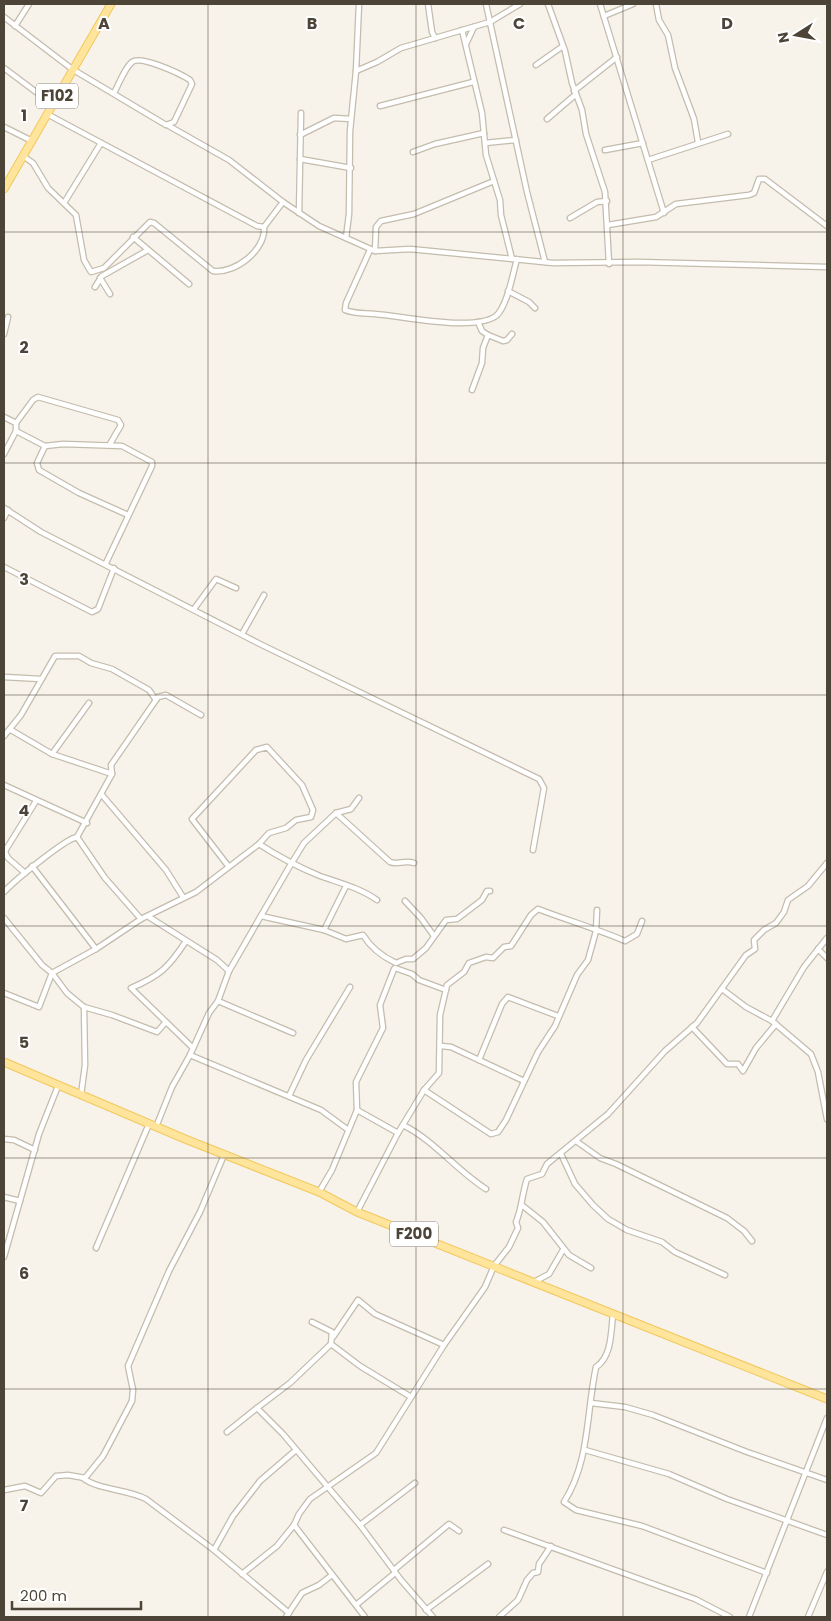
<svg xmlns="http://www.w3.org/2000/svg" width="831" height="1621" font-family="Poppins,sans-serif">
	<style>
		.lines { fill: none; stroke-linecap: round; stroke-linejoin: round }
		.minor-casing { stroke: #c4bcac; stroke-width: 7 }
		.primary-casing { stroke: #f2c85d; stroke-width: 9 }
		.minor { stroke: #fff; stroke-width: 4.5 }
		.primary { stroke: #ffe49b; stroke-width: 7 }
		.grid { fill: none; stroke: #4c4437; stroke-width: 1; stroke-opacity: 0.55 }
		.labels { text-anchor: middle; stroke-width: 4; stroke-linejoin: round; paint-order: stroke }
		.shield { fill: #fff; stroke: #827c73; stroke-width: 1 }
		.shield-label { font-size: 15px; font-weight: bold; fill: #4c4437 }
		.grid-label { font-size: 16px; text-anchor: middle; font-weight: bold; fill: #4c4437; stroke: #fff; stroke-width: 4; stroke-linejoin: round; paint-order: stroke }
	</style>
	<rect width="100%" height="100%" fill="#f7f3eb"/>
	<g class="lines">
		<defs>
			<g id="minor">
				<polyline points="428,4 432,32 435,38"/>
				<polyline points="486,4 527,192 545,262"/>
				<polyline points="548,4 565,51 572,83 582,110 586,134 605,192 609,264"/>
				<polyline points="600,4 664,213"/>
				<polyline points="656,4 659,20 668,35 675,68 694,119 698,142"/>
				<polyline points="604,16 633,4"/>
				<path d="M4 17 72 69 166 125 174 122 192 84 190 80C181 74 141 55 132 62 124 69 119 84 114 93"/>
				<polyline points="15,26 29,4"/>
				<polyline points="462,30 482,113 486,155 500,200 501,215 512,259"/>
				<polyline points="466,44 474,27"/>
				<polyline points="536,65 563,46"/>
				<polyline points="4,68 36,92 54,102"/>
				<polyline points="356,71 377,62 401,48 490,22 520,4"/>
				<polyline points="574,91 617,57"/>
				<polyline points="380,106 473,82"/>
				<polyline points="47,114 257,226 264,227 283,202"/>
				<polyline points="547,119 575,95"/>
				<polyline points="169,126 229,160 283,202 319,226 375,251 410,249 553,263 638,262 827,267"/>
				<polyline points="4,127 32,141"/>
				<polyline points="300,135 334,118 351,119"/>
				<polyline points="485,143 516,140"/>
				<polyline points="605,150 643,143"/>
				<polyline points="413,152 435,144 484,133"/>
				<path d="M23 156 33 163 48 188 76 215 84 260 91 272 104 268 150 222 154 223 213 271C235 274 266 250 264 227"/>
				<polyline points="300,159 351,168"/>
				<polyline points="648,160 728,134"/>
				<polyline points="64,203 101,143"/>
				<polyline points="299,213 301,113"/>
				<polyline points="570,218 597,202 607,201"/>
				<polyline points="608,225 656,217 676,204 749,195 754,193 759,179 765,179 827,226"/>
				<polyline points="133,237 189,284"/>
				<polyline points="346,238 349,214 350,131 356,71 359,4"/>
				<path d="M370 250 346 303 345 310C355 314 365 313 375 314 403 316 473 332 496 316 507 307 513 273 517 259"/>
				<polyline points="375,251 376,227 381,221 414,214 494,181"/>
				<polyline points="100,278 110,294"/>
				<polyline points="95,287 102,276 148,250"/>
				<polyline points="508,291 529,302 535,308"/>
				<polyline points="4,334 8,317"/>
				<polyline points="488,335 503,341 507,340 512,334"/>
				<polyline points="472,390 482,363 483,348 488,335 482,331 478,322"/>
				<polyline points="4,417 16,423 16,431 45,446 63,444 122,446 152,462 152,466 106,563"/>
				<polyline points="16,423 33,400 38,397 118,420 121,425 110,444"/>
				<polyline points="45,446 37,463 39,470 79,493 128,515"/>
				<polyline points="4,454 16,431"/>
				<polyline points="4,508 41,532 262,645 539,779 544,788 533,850"/>
				<polyline points="4,518 8,510"/>
				<polyline points="4,567 92,612 98,609 114,568"/>
				<polyline points="194,609 216,579 236,588"/>
				<polyline points="242,634 264,595"/>
				<polyline points="4,677 41,679"/>
				<polyline points="11,730 52,754 112,774"/>
				<polyline points="4,736 21,715 55,656 79,656 91,663 112,669 149,690 156,700"/>
				<polyline points="52,754 89,703"/>
				<polyline points="4,785 87,823"/>
				<polyline points="102,795 166,870 183,897"/>
				<path d="M336 813 390 862C397 865 405 860 414 863"/>
				<polyline points="77,837 105,878 141,919"/>
				<path d="M259 844C279 857 298 867 320 876 340 883 360 888 377 900"/>
				<polyline points="4,850 8,858 25,873"/>
				<polyline points="5,851 36,801"/>
				<polyline points="32,866 96,949"/>
				<path d="M4 892C14 881 65 839 77 837L112 774 111 765 158 697 166 695 201 715"/>
				<polyline points="405,901 421,918 434,936"/>
				<path d="M261 916 324 930 346 939 363 935C371 948 383 957 396 963L406 959H413L426 948 446 920 457 919 482 900 487 891H490"/>
				<polyline points="149,917 217,960 229,971"/>
				<polyline points="4,918 42,965 52,973 67,993 79,1003 84,1007 112,1015 157,1032 165,1023"/>
				<polyline points="324,930 346,886"/>
				<path d="M186 941C169 967 160 976 131 988L193 1048"/>
				<polyline points="818,949 827,958"/>
				<polyline points="395,968 412,974 419,980 446,990"/>
				<polyline points="722,989 746,1007 772,1021 811,1054 818,1072 827,1119"/>
				<polyline points="4,993 39,1007 52,973 96,949 141,919 196,892 259,844 269,833 286,828 296,820 311,817 313,810 302,785 267,747 256,750 192,819 229,867"/>
				<polyline points="218,1001 293,1033"/>
				<polyline points="772,1021 804,967 827,938"/>
				<polyline points="692,1027 727,1064 738,1064 743,1071 756,1048 776,1024"/>
				<polyline points="441,1046 451,1047 524,1081"/>
				<polyline points="190,1055 321,1110 347,1129"/>
				<polyline points="479,1060 502,1004 508,997 558,1016"/>
				<polyline points="424,1090 491,1134 498,1132 506,1120 538,1052 555,1026 577,975 588,960 596,931 597,910"/>
				<polyline points="81,1095 85,1065 84,1007"/>
				<polyline points="289,1096 306,1060 350,987"/>
				<polyline points="357,1110 398,1133"/>
				<path d="M403 1125C435 1141 456 1170 486 1189"/>
				<polyline points="156,1127 172,1087 190,1055 209,1013 218,1001 229,971 291,864 304,843 336,813 351,809 359,798"/>
				<polyline points="4,1139 14,1140 35,1150"/>
				<polyline points="576,1141 600,1158 616,1164 727,1218 744,1231 752,1241"/>
				<polyline points="561,1154 575,1184 593,1205 608,1219 627,1230 662,1242 675,1252 725,1275"/>
				<polyline points="319,1192 332,1170 357,1110 356,1082 383,1028 380,1005 394,969"/>
				<polyline points="4,1197 20,1201"/>
				<polyline points="523,1206 543,1222 569,1255 591,1268"/>
				<path d="M357 1212 398 1133 424 1090 439 1073 440 1015 447 985 464 972 469 963 486 957 493 958 504 947 511 946 531 915 538 909C567 920 597 929 625 941L637 934 642 921"/>
				<polyline points="96,1248 149,1124"/>
				<polyline points="4,1257 39,1134 58,1086"/>
				<polyline points="534,1282 549,1274 563,1250"/>
				<path d="M613 1314C611 1331 612 1357 596 1367 586 1414 590 1461 564 1502L576 1510 642 1526 767 1573"/>
				<polyline points="312,1322 332,1332 331,1344 360,1366 411,1397"/>
				<polyline points="333,1337 358,1300 375,1314 444,1345"/>
				<polyline points="591,1403 625,1407 653,1415 747,1452 827,1480"/>
				<polyline points="257,1408 290,1383 331,1344"/>
				<polyline points="227,1432 257,1408 283,1434 360,1525 401,1580 433,1617"/>
				<polyline points="585,1450 669,1474 727,1499 827,1535"/>
				<path d="M83 1478C98 1490 127 1489 146 1499L214 1550 289 1613"/>
				<polyline points="4,1490 25,1486 41,1493 56,1476 68,1475 85,1478 103,1456 132,1401 133,1390 128,1366 169,1271 200,1212 224,1155"/>
				<polyline points="294,1525 365,1617"/>
				<polyline points="360,1525 415,1483"/>
				<polyline points="504,1530 695,1599 730,1617"/>
				<polyline points="214,1550 233,1516 260,1481 296,1450"/>
				<polyline points="394,1570 449,1524 459,1531"/>
				<path d="M242 1574 277 1546 294 1525 299 1514 310 1499 376 1453 444 1345 485 1287 494 1266 509 1247 518 1228 516 1222C522 1208 522 1194 527 1179L542 1174 547 1164 608 1114 665 1051 697 1023 746 955 755 949 754 940 764 930 776 923 784 912 788 900 808 886 827 863"/>
				<polyline points="356,1605 395,1573"/>
				<polyline points="426,1610 488,1564"/>
				<polyline points="286,1617 302,1593 319,1585 332,1575"/>
				<polyline points="499,1617 518,1600 527,1580 533,1573 538,1572 539,1564 551,1546"/>
				<polyline points="749,1617 827,1418"/>
				<polyline points="808,1617 827,1572"/>
			</g>
			<g id="primary">
				<polyline points="4,189 111,4"/>
				<polyline points="4,1062 185,1139 319,1192 357,1212 827,1399"/>
			</g>
		</defs>
		<use href="#minor" class="minor-casing"/>
		<use href="#primary" class="primary-casing"/>
		<use href="#minor" class="minor"/>
		<use href="#primary" class="primary"/>
	</g>
	<path class="grid" d="M208 4V1617M416 4V1617M623 4V1617M4 232H827M4 463H827M4 695H827M4 926H827M4 1158H827M4 1389H827"/>
	<g class="labels">
		<g class="shield">
			<rect x="36" y="83.5" width="42" height="25" rx="4"/>
			<rect x="390" y="1221.5" width="48" height="25" rx="4"/>
		</g>
		<g class="shield-label">
			<text x="57" y="101">F102</text>
			<text x="414" y="1239">F200</text>
		</g>
	</g>
	<g class="grid-label">
		<text x="104" y="29">A</text>
		<text x="312" y="29">B</text>
		<text x="519" y="29">C</text>
		<text x="727" y="29">D</text>
		<text x="24" y="121">1</text>
		<text x="24" y="353">2</text>
		<text x="24" y="585">3</text>
		<text x="24" y="816">4</text>
		<text x="24" y="1048">5</text>
		<text x="24" y="1279">6</text>
		<text x="24" y="1511">7</text>
	</g>
	<rect width="831" height="1621" fill="none" stroke="#4c4437" stroke-width="10"/>
	<g transform="translate(796 35) rotate(259)" stroke="#ffffff" stroke-width="4" paint-order="stroke">
	<path d="M0-4L9 19L0 12L-9 19Z" fill="#4c4437"/>
	<text y="-8" font-size="14" font-weight="bold" text-anchor="middle" fill="#4c4437">N</text>
	</g>
	<path d="M12 1601v8h129v-8" fill="none" stroke="#4c4437" stroke-width="2.5"/>
	<text x="20" y="1601" font-size="15" fill="#4c4437" stroke="#ffffff" stroke-width="4" paint-order="stroke">200 m</text>
</svg>
